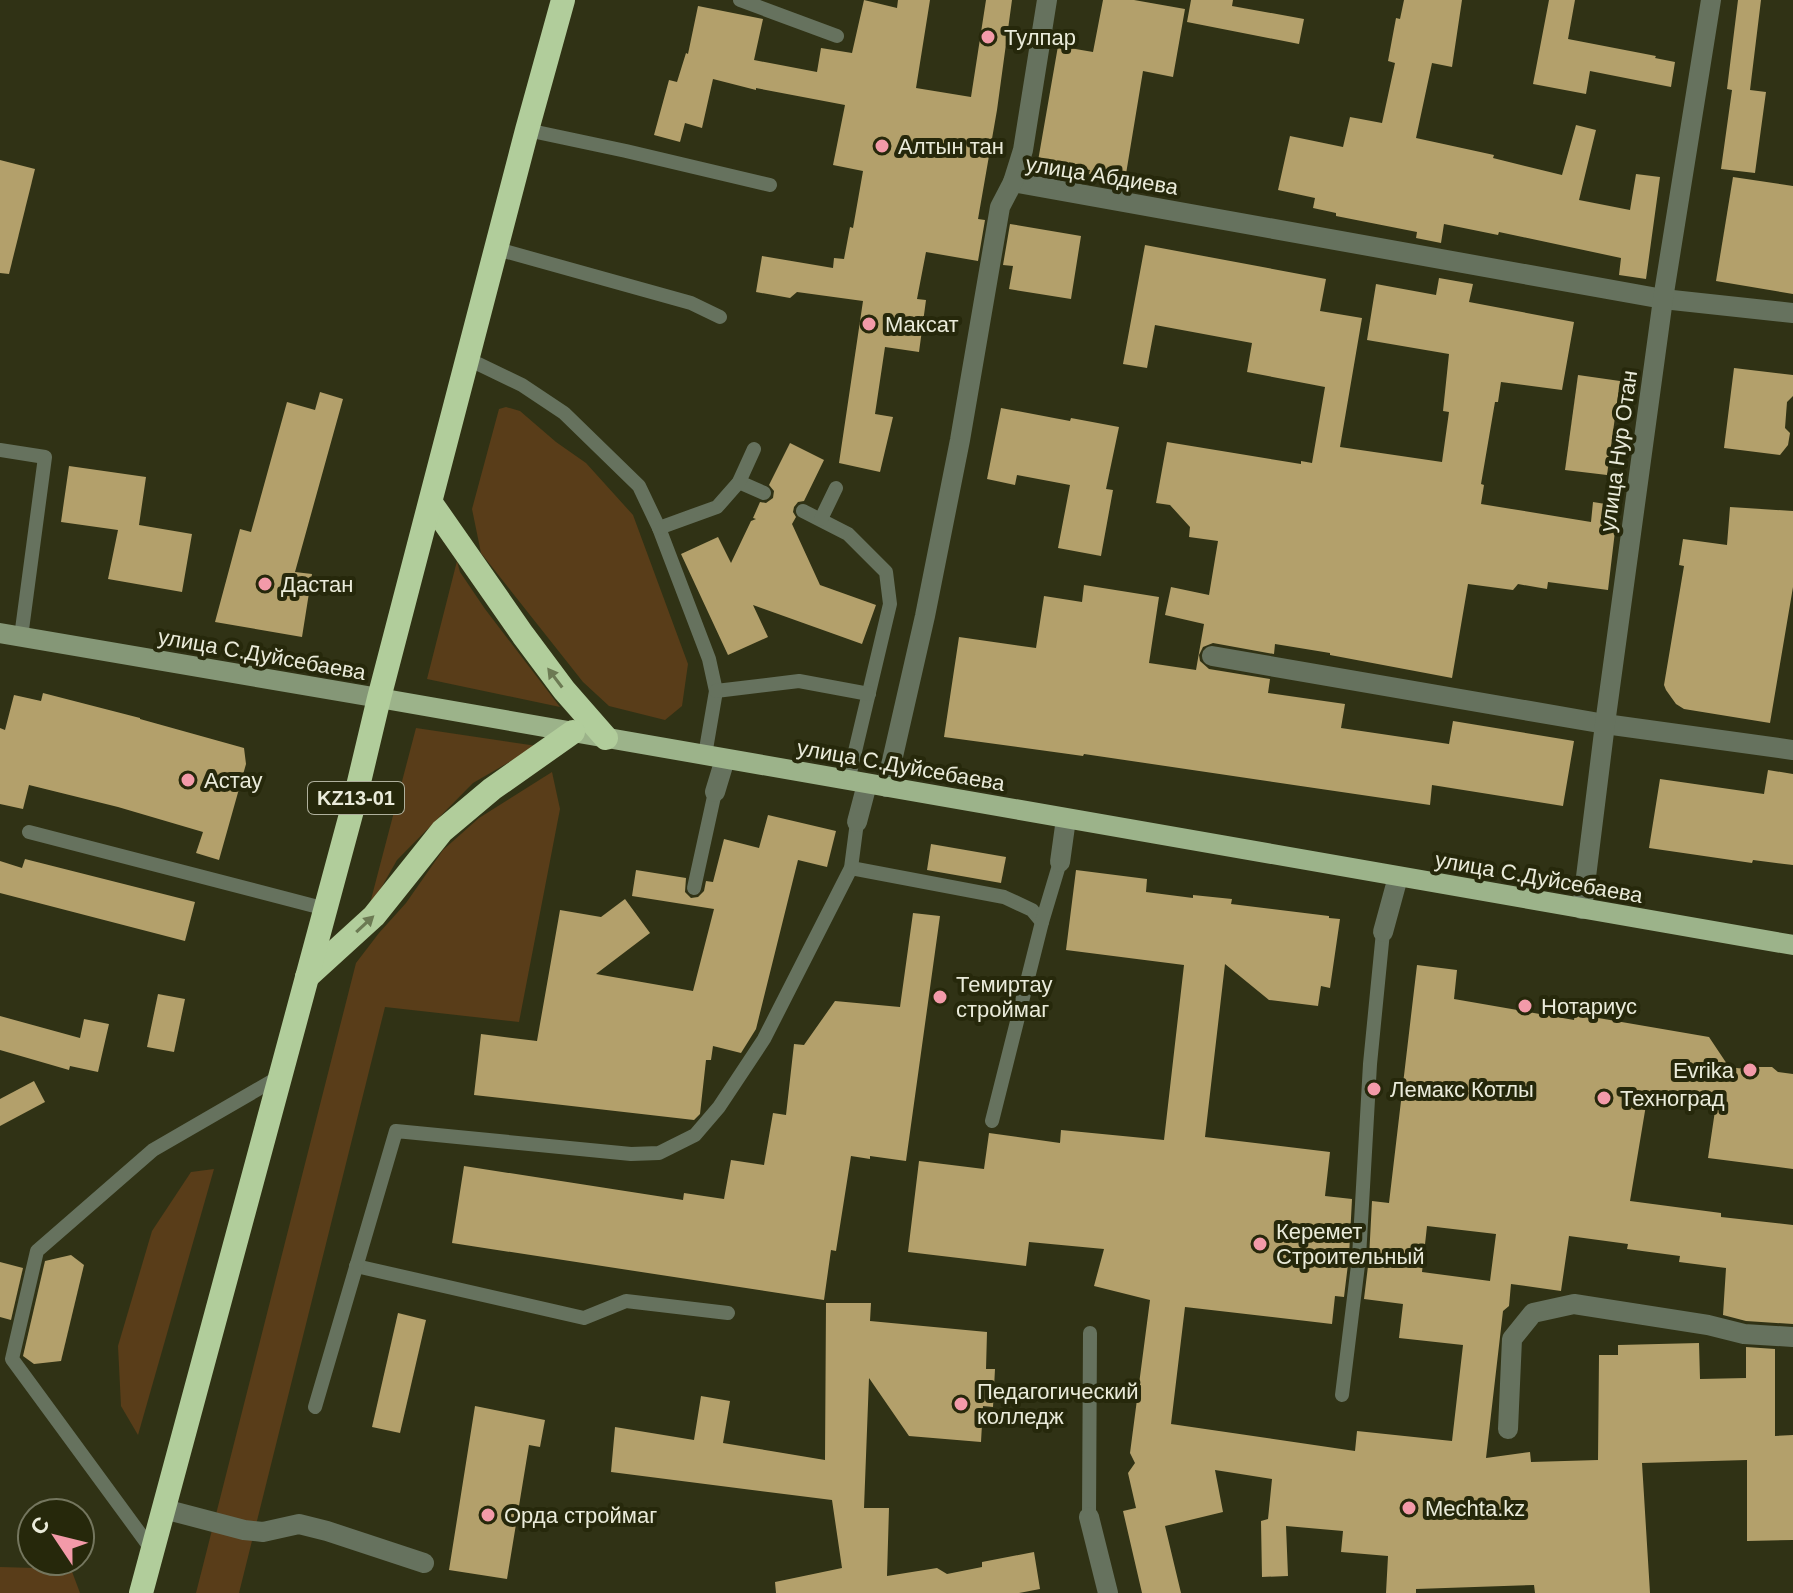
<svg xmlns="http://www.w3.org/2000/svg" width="1793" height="1593" font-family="Helvetica,sans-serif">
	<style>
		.green { fill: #593d19 }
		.building { fill: #b3a06b; fill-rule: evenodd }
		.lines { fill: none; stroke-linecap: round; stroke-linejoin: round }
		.lane { stroke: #66725e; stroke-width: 14 }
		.street { stroke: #66725e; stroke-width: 20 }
		.secondary { stroke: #859777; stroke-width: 20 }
		.primary { stroke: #9cb38a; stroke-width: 20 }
		.highway { stroke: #b1cd9b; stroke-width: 24 }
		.oneway { fill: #6c7a53 }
		.poi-dot { fill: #f39aa9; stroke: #26280b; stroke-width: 3 }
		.labels { text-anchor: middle; stroke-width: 8; stroke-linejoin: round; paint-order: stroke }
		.shield { fill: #26280b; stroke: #afb09c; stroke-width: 2 }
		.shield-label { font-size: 20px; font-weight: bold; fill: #eaebda }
		.poi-label { font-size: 22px; fill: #eaebda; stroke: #26280b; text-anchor: start }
		.street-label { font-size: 22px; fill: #eaebda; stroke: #26280b }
	</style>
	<rect width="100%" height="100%" fill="#303215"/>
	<g class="green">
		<polygon points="506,407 520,411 556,442 586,463 633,515 688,664 682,706 665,720 609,706 583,682 481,553 472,509 499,409"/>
		<polygon points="457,561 460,572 485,609 560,707 427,679"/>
		<polygon points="416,728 537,746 473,783 397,860 368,911"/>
		<polygon points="552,772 560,809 519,1022 385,1007 239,1593 196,1593 356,963 379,933 406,903 443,850 479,818"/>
		<polygon points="214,1169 138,1435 121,1406 118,1346 152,1231 191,1172"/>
		<polygon points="0,1567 71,1569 80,1593 0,1593"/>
	</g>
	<g class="building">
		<polygon points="864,0 897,8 898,0 930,0 916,88 971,97 986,0 1012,0 997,110 978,219 985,220 978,261 926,252 917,299 926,300 919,352 885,347 875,414 893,417 880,472 839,463 863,301 797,292 790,298 756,292 762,256 833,268 834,258 844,259 850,227 853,228 863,171 833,165 845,105 756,88 756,90 713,79 702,128 685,123 680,142 654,135 669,80 677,82 686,53 688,54 698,6 763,19 754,60 817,72 821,48 852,53"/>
		<polygon points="1103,0 1134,0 1185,9 1173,77 1143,71 1125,180 1089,174 1090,170 1038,161 1058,46 1093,52"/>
		<polygon points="1191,0 1233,0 1232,6 1304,19 1299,44 1187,22"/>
		<polygon points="1404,0 1462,0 1452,67 1432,63 1416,138 1494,155 1493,158 1562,175 1576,125 1596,130 1579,200 1630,210 1636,174 1660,177 1646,279 1619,275 1621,258 1499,232 1498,235 1444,224 1441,243 1416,238 1417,232 1336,216 1336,213 1313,208 1315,198 1278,190 1290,136 1343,147 1350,117 1382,123 1395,63 1388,61 1396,18 1400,19"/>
		<polygon points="1549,0 1575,0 1568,39 1656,56 1655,58 1675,62 1671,87 1590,71 1586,94 1533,84"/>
		<polygon points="1738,0 1761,0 1750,90 1766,92 1755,173 1721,169 1732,90 1727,89"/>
		<polygon points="0,160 35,169 9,274 0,273"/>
		<polygon points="1733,177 1793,186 1793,294 1716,281"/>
		<polygon points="1010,224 1081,236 1071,299 1009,289 1013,266 1003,265"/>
		<polygon points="1145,245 1326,279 1320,311 1362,318 1340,447 1442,462 1449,412 1443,411 1449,354 1367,340 1376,284 1436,295 1439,278 1473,284 1469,302 1574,322 1562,390 1501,382 1498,402 1495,402 1481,484 1484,485 1481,504 1591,522 1593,502 1618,506 1608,590 1548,582 1547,589 1518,584 1513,590 1468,584 1452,678 1330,655 1330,653 1275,644 1274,654 1213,643 1203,647 1199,655 1200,661 1209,669 1270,679 1268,693 1345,704 1341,728 1449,744 1453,721 1574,741 1563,806 1432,785 1430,805 1084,754 1083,756 944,737 959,637 1036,648 1044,596 1082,602 1084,585 1159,597 1149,663 1196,670 1204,624 1165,615 1171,587 1209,595 1218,541 1189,537 1190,527 1170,505 1156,503 1167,442 1301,464 1301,461 1312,463 1325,387 1247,372 1252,343 1155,325 1147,368 1123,364"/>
		<polygon points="1734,368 1793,375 1793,396 1787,402 1785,428 1790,433 1788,445 1780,455 1724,448"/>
		<polygon points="1578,375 1620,381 1607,475 1565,470"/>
		<polygon points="320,392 343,399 295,572 312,574 302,637 215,622 240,529 251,532 287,402 315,410"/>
		<polygon points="1001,408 1070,421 1071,418 1119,427 1106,489 1113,490 1101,556 1058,548 1070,485 1017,475 1015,485 987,479"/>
		<polygon points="790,443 824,460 804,501 798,502 794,507 793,512 796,517 792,524 820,585 876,605 862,644 753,605 768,637 728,655 681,554 718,537 731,563 751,521 756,519 753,518 760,502 766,503 773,498 774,491 769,485"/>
		<polygon points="69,466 146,477 139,525 192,534 182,592 108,579 118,530 61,522"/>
		<polygon points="1730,507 1793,511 1793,587 1770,723 1684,709 1676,704 1666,690 1664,685 1684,566 1679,565 1683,539 1727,545"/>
		<polygon points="43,693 140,718 140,719 244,748 246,764 219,860 196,853 203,832 118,807 29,785 23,809 0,804 0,728 5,730 14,695 41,701"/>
		<polygon points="1768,770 1793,774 1793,865 1753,860 1752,863 1649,848 1660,779 1764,794"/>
		<polygon points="768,815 836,831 827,867 798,860 756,1029 741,1053 713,1046 711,1060 706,1060 700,1114 694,1120 474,1095 481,1034 537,1041 560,910 601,917 625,899 650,933 596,974 693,991 714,909 632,896 636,870 686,878 685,892 691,898 698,897 704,891 706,881 713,882 724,839 759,848"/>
		<polygon points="931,844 1006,857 1001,883 927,870"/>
		<polygon points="25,859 195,902 185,941 0,893 0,861 22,868"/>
		<path d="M1076 870 1147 879 1146 892 1193 898V895L1232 899 1231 904 1329 916V918L1340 919 1330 988 1321 986 1318 1006 1269 1000 1225 964 1205 1137 1330 1152 1325 1196 1352 1199 1349 1256 1344 1297 1335 1296 1332 1324 1185 1307 1171 1424 1355 1451 1357 1431 1452 1441 1463 1345 1399 1338 1403 1304 1364 1299 1369 1258 1372 1201 1389 1203 1417 965 1457 970 1454 999 1574 1020 1575 1014 1709 1037 1729 1067 1753 1070 1758 1067H1772L1778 1072 1793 1074V1169L1708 1158 1716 1104 1648 1093 1630 1201 1721 1213V1217L1793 1225V1324L1746 1321 1723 1315 1726 1268 1679 1262 1680 1256 1627 1249 1628 1244 1569 1236 1561 1291 1511 1284 1509 1306 1503 1311 1486 1458 1530 1452 1531 1462 1598 1460 1599 1355H1618V1345L1699 1343 1700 1379 1746 1378V1347L1775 1349V1436L1793 1435V1540L1747 1541V1460L1642 1463 1650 1593H1535L1534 1585 1416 1589V1593H1386L1388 1556 1341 1552 1343 1531 1286 1526 1288 1576 1262 1577 1261 1521 1268 1519 1272 1479 1215 1470 1223 1512 1165 1526 1181 1593H1142L1123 1511 1136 1508 1128 1473 1135 1463 1130 1453 1150 1300 1094 1286 1104 1249 1029 1242 1026 1266 908 1252 919 1161 984 1169 989 1133 1060 1143 1061 1130 1164 1140 1184 965 1066 950ZM1427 1226 1496 1234 1490 1281 1422 1272Z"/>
		<polygon points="913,913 940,916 906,1161 870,1156 870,1159 851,1156 836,1251 831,1250 824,1300 452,1243 464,1166 683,1200 684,1193 724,1199 731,1160 764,1165 773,1113 786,1115 794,1044 804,1045 835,1001 900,1007"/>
		<polygon points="158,994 185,999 174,1052 147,1047"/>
		<polygon points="0,1016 80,1038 84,1019 109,1024 98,1072 70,1066 69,1070 0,1050"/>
		<polygon points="34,1081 45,1102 0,1126 0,1099"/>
		<polygon points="71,1255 84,1265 61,1361 34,1364 23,1356 45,1261"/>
		<polygon points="0,1262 23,1268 11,1320 0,1317"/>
		<polygon points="826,1303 871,1303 870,1321 987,1332 986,1369 995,1369 993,1407 983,1406 981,1442 909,1436 869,1378 864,1508 889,1508 887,1576 937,1568 947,1574 982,1567 982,1562 1034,1552 1040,1589 1019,1593 776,1593 775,1582 842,1568 832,1500 611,1472 615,1427 694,1440 701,1396 730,1401 723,1443 825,1460"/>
		<polygon points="398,1313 426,1320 400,1433 372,1427"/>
		<polygon points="475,1406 545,1420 540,1447 529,1445 507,1579 449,1570"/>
	</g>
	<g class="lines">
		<g class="lane">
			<polyline points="740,0 837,36"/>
			<polyline points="527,130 626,151 770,185"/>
			<polyline points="497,249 691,303 720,317"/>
			<polyline points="468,359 522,385 564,413 639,486 659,528 709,659 716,691 705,755"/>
			<polyline points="0,450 45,457 21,637"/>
			<polyline points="739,482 764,493"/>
			<polyline points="803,511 848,534 886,572 890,604 848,781"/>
			<polyline points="821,519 836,488"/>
			<polyline points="659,528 717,507 739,482 754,449"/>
			<polyline points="716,691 799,681 869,694"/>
			<polyline points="29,832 326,909"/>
			<polyline points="851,868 1004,897 1032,910 1042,922"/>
			<polyline points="694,888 715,792"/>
			<polyline points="992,1121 1042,922 1060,862"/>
			<polyline points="356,1266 584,1318 626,1301 728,1313"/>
			<polyline points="1342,1395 1359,1257 1370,1064 1383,932"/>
			<polyline points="315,1407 396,1131 631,1154 659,1153 695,1135 719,1107 764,1039 851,868 857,822"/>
			<polyline points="1089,1517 1090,1333"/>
			<polyline points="152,1550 12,1359 37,1251 153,1150 279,1077"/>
		</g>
		<g class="street">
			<polyline points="1013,182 1663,299 1793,313"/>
			<polyline points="1212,656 1605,724 1793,750"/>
			<polyline points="886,787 925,616 960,440 1000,207 1013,182 1023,150 1047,0"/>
			<polyline points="715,792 725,759"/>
			<polyline points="857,822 867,784"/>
			<polyline points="1060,862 1066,819"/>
			<polyline points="1582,909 1605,724 1663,299 1711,0"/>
			<polyline points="1383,932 1398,877"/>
			<polyline points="1508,1429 1512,1339 1533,1313 1574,1304 1708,1325 1744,1334 1793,1337"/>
			<polyline points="164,1509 244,1530 263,1532 299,1524 327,1531 424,1563"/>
			<polyline points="1089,1517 1108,1593"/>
		</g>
		<polyline class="secondary" points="0,633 379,698"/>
		<polyline class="primary" points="379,698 1793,945"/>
		<g class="highway">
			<polyline points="431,503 523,635 564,690 606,738"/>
			<polyline points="307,977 374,916 442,831 492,789 573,732"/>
			<polyline points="141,1593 354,803 379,698 527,130 563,0"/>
		</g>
	</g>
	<defs><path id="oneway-solid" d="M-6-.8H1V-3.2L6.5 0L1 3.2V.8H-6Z" transform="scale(2)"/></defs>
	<g class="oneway">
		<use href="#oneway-solid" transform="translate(555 678) rotate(-127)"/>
		<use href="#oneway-solid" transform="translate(365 924) rotate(-43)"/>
	</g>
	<g class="poi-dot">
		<circle cx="988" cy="37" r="8"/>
		<circle cx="882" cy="146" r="8"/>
		<circle cx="869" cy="324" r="8"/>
		<circle cx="265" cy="584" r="8"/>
		<circle cx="188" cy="780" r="8"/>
		<circle cx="940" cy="997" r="8"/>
		<circle cx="1525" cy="1006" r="8"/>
		<circle cx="1750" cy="1070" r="8"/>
		<circle cx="1374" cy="1089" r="8"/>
		<circle cx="1604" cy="1098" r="8"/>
		<circle cx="1260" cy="1244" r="8"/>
		<circle cx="961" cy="1404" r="8"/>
		<circle cx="1409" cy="1508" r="8"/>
		<circle cx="488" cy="1515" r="8"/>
	</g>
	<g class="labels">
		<rect class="shield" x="308" y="782" width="96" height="32" rx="6"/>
		<g class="shield-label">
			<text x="356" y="805">KZ13-01</text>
		</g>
		<g class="poi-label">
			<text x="1004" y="45">Тулпар</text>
			<text x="898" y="154">Алтын тан</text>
			<text x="885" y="332">Максат</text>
			<text x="281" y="592">Дастан</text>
			<text x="204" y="788">Астау</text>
			<text x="956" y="992">Темиртау<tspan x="956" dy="25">строймаг</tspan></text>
			<text x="1541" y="1014">Нотариус</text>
			<text x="1734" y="1078" text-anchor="end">Evrika</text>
			<text x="1390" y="1097">Лемакс Котлы</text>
			<text x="1620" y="1106">Техноград</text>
			<text x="1276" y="1239">Керемет<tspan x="1276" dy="25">Строительный</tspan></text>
			<text x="977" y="1399">Педагогический<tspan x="977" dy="25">колледж</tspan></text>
			<text x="1425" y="1516">Mechta.kz</text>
			<text x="504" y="1523">Орда строймаг</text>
		</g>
		<g class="street-label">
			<text transform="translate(1102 175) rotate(9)" y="8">улица Абдиева</text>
			<text transform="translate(1618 451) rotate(-82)" y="8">улица Нур Отан</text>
			<text transform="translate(262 654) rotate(10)" y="8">улица С.Дуйсебаева</text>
			<text transform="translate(901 765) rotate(10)" y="8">улица С.Дуйсебаева</text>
			<text transform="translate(1539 877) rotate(10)" y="8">улица С.Дуйсебаева</text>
		</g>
	</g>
	<g transform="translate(56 1537) rotate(305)"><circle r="38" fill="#26280b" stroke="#74765e" stroke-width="2"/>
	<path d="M0-6L14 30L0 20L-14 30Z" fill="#f39aa9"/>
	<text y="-12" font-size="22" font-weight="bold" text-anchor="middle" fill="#eaebda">С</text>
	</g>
</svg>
